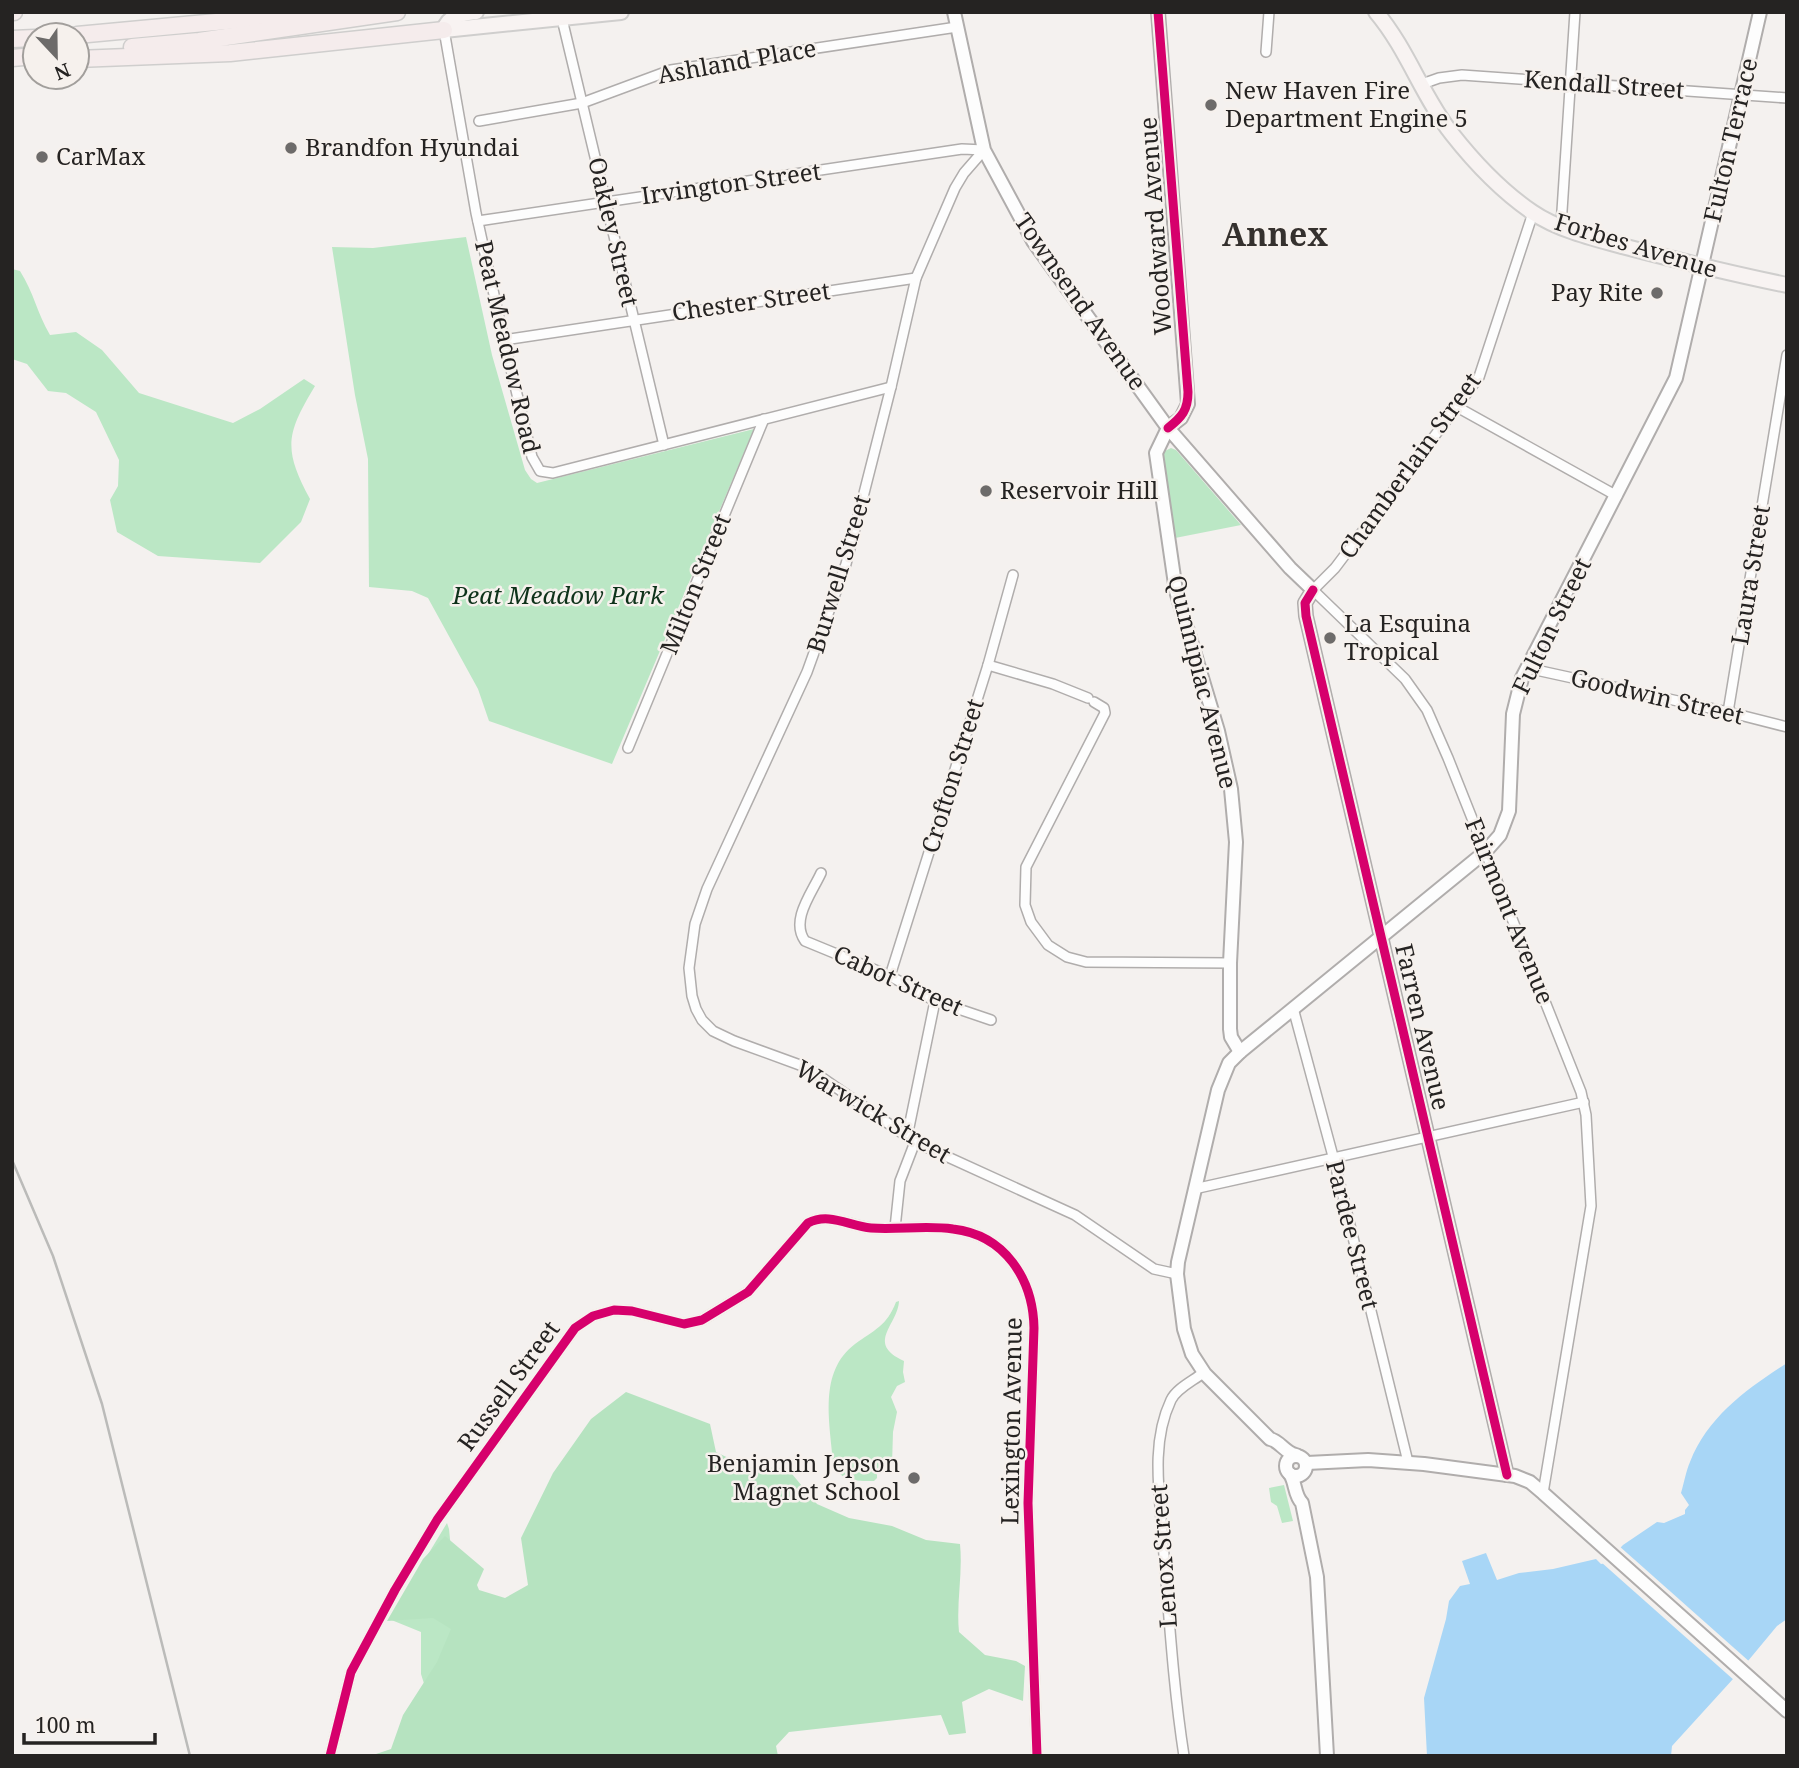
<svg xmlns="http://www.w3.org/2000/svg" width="1799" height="1768" font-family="'Noto Serif',serif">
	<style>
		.green { fill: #bbe7c5 }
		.forest { fill: #b6e3c0 }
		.water { fill: #a8d6f6 }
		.pier { fill: #f4f1ef }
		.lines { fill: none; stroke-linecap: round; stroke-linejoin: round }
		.street-casing { stroke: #b0adac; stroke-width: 12 }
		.secondary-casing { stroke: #b0adac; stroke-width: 16 }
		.primary-casing { stroke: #cfcecd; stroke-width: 18 }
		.highway-casing { stroke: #cfcecd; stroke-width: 19 }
		.street { stroke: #fdfdfd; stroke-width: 9 }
		.secondary { stroke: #fdfdfd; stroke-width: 12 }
		.primary { stroke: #f8f3f2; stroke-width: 14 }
		.highway { stroke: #f5ecec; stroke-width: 16 }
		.rail { stroke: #bbbbb9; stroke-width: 2.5 }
		.cycleway-casing { stroke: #f6f1ed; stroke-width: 13 }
		.cycleway { stroke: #d6006c; stroke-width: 9 }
		.poi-dot { fill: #6d6b6a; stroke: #f6f1ed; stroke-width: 2.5 }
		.labels { text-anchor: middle; stroke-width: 5; stroke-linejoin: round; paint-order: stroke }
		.street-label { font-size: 24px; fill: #252322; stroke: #f6f1ed }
		.poi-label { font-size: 24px; fill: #252322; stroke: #f6f1ed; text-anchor: start }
		.park-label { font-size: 24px; font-style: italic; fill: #0e321a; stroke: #f6f1ed }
		.district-label { font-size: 32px; font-weight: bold; fill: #35312e; stroke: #f6f1ed }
	</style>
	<rect width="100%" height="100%" fill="#f4f1ef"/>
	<g class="green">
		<polygon points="466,237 492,355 525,470 531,479 537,483 754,429 612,764 489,721 478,689 428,598 412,591 369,587 368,459 355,395 332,247 373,248"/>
		<path d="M12 269 20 271C34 293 37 313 50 335L76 332 102 350 139 393 233 423 260 409 304 379 315 386C286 434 283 449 310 499L301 522 260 563 158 556 117 532 110 500 118 486 119 460 96 412 66 393 48 391 27 364 12 359Z"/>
		<polygon points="1171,448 1176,450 1241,525 1175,538 1162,456 1165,451"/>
		<path d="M899 1301C898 1325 865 1343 904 1361L903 1372 905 1382 897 1386 891 1397 897 1412 893 1432 892 1465 890 1469H877V1478L874 1481C856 1481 839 1482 833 1462 830 1422 818 1372 855 1344 874 1330 887 1326 896 1302Z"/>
		<polygon points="1284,1485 1293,1521 1282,1523 1277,1506 1271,1502 1269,1488"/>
		<polygon points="447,1523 449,1529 471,1756 438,1728 421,1674 421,1632 389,1619"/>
	</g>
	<path class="forest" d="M626 1392 710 1424 716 1452 747 1467 787 1468 817 1504 849 1518 892 1526 926 1540 960 1544C963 1574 956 1603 959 1632L985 1655 1016 1661 1025 1666 1023 1701 989 1689 962 1702 966 1733 949 1735 941 1715 789 1732 776 1746 778 1756H370L391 1749 403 1715 437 1662 451 1629 433 1618 387 1621 423 1559 445 1536 484 1569 477 1585 479 1590 505 1598 528 1585 521 1538 553 1473 591 1419Z"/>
	<path class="water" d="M1787 1363V1619L1777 1626 1733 1679 1672 1746 1671 1756H1427L1424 1698 1446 1619 1449 1601 1460 1586 1470 1584 1462 1561 1486 1553 1497 1580 1519 1573 1553 1569 1596 1559 1601 1564 1606 1563 1623 1545 1657 1522 1664 1523 1685 1514V1510L1689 1505 1681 1493C1684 1483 1686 1471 1690 1462 1708 1416 1748 1388 1787 1363Z"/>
	<polygon class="pier" points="1618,1545 1751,1663 1735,1681 1601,1562"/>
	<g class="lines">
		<defs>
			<g id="street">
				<polyline points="562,19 664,445"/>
				<polyline points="444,30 476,213 504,340 532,457 540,471 553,473 891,387"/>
				<polyline points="1266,52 1269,12"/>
				<polyline points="1422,84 1439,78 1462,75 1787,98"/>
				<polyline points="479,121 582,103 671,70 957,27"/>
				<polyline points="984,150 964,173 955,188 916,278 891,387 846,564 807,672 707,889 695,924 689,968 692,996 696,1009 702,1020 713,1031 734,1041 808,1068 915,1142 1075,1215 1154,1269 1177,1274"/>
				<polyline points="1533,213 1479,377 1335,568 1313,590 1405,679 1427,710 1448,758 1581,1092 1586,1115 1591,1206 1543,1493"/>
				<polyline points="478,221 962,149 984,150"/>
				<polyline points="1561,226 1575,12"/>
				<polyline points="504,340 916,278"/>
				<polyline points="1457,407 1617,496"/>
				<polyline points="988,665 1053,684 1088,698"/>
				<polyline points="1527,668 1728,712 1787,727"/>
				<polyline points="1094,702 1104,708 1105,713 1026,867 1025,905 1031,922 1048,945 1067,957 1086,962 1230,963"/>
				<polyline points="1728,712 1787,355"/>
				<polyline points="628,748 764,419"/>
				<path d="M821 873C812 893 790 920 805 941L890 976 935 1001 991 1020"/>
				<polyline points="890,976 988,665 1013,575"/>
				<polyline points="1293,1008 1334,1160 1408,1462"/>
				<polyline points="907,1137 935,1001"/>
				<polyline points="1194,1189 1584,1102"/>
				<polyline points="895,1228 900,1181 915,1142"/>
				<path d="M330 1756 351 1672 395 1590 437 1520 575 1328 593 1316 614 1310 632 1311 684 1324 702 1320 748 1292 808 1223C829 1212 849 1226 871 1228 898 1230 926 1225 953 1229 1005 1235 1033 1279 1034 1328L1028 1503 1037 1756"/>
				<path d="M1184 1756C1173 1685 1169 1614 1163 1543 1160 1496 1150 1444 1171 1400 1177 1388 1193 1381 1203 1373"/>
			</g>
			<g id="secondary">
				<polyline points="954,12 984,150 1033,241 1168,428 1290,568 1313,590 1305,603 1306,616 1507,1475"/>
				<polyline points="1158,12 1188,404 1181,418 1168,428 1156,453 1176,591 1218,731 1231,789 1236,842 1230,963 1230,1029 1231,1037 1240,1052"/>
				<path d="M1296 1455C1285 1453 1280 1441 1270 1439L1205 1374 1192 1354 1184 1329 1177 1274 1178 1262 1218 1090 1229 1063 1240 1052 1485 852 1500 835 1509 811 1513 714 1522 678 1676 378 1760 12"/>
				<circle cx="1296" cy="1466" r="10"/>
				<polyline points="1307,1463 1368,1460 1424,1464 1515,1476 1530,1482 1543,1493 1787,1711"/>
				<path d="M1290 1474C1296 1483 1294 1495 1302 1503L1317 1577 1327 1756"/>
			</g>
			<g id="primary">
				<path d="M1376 12C1408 50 1422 96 1452 134 1474 162 1503 192 1532 212 1558 230 1596 239 1626 247 1680 261 1733 274 1787 285"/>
				<polyline points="444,30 621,12"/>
				<path d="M444 30C448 15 463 14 476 12"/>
			</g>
			<g id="highway">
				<polyline points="12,12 14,12"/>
				<polyline points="77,35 322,12"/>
				<polyline points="12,39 35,38"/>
				<polyline points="132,47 199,41 397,12"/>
				<polyline points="12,58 35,56"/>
				<polyline points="77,59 230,53 444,30"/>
			</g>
		</defs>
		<use href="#street" class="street-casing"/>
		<use href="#secondary" class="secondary-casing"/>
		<use href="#primary" class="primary-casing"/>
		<use href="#highway" class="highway-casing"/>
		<use href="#street" class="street"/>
		<use href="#secondary" class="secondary"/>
		<use href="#primary" class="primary"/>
		<use href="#highway" class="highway"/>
		<polyline class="rail" points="12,1160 53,1256 102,1404 190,1756"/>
		<defs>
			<g id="cycleway">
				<path d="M1158 12 1188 392C1188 410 1182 417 1168 428"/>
				<polyline points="1313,590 1305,603 1306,616 1507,1475"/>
				<path d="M330 1756 351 1672 395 1590 437 1520 575 1328 593 1316 614 1310 632 1311 684 1324 702 1320 748 1292 808 1223C829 1212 849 1226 871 1228 898 1230 926 1225 953 1229 1005 1235 1033 1279 1034 1328L1028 1503 1037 1756"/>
			</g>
		</defs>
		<use href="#cycleway" class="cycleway-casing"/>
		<use href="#cycleway" class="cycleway"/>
	</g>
	<g class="poi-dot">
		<circle cx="1211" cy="105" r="7"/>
		<circle cx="291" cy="148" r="7"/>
		<circle cx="42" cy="157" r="7"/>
		<circle cx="1657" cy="293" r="7"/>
		<circle cx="986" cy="491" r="7"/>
		<circle cx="1330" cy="638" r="7"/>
		<circle cx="914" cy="1478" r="7"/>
	</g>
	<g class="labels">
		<g class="street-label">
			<text transform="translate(737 62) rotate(-10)" y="8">Ashland Place</text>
			<text transform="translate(1604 85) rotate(4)" y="8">Kendall Street</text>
			<text transform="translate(1731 140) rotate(-77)" y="8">Fulton Terrace</text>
			<text transform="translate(731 184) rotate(-8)" y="8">Irvington Street</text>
			<text transform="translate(1156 226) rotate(-94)" y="8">Woodward Avenue</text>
			<text transform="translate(613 232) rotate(77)" y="8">Oakley Street</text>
			<text transform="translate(1636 246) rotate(17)" y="8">Forbes Avenue</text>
			<text transform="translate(751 302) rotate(-8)" y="8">Chester Street</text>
			<text transform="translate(1080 302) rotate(55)" y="8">Townsend Avenue</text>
			<text transform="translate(507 347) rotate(77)" y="8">Peat Meadow Road</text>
			<text transform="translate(1410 466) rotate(-54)" y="8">Chamberlain Street</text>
			<text transform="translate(839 574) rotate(-73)" y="8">Burwell Street</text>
			<text transform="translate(1751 575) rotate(-81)" y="8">Laura Street</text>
			<text transform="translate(696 584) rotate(-68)" y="8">Milton Street</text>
			<text transform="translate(1552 626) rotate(-64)" y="8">Fulton Street</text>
			<text transform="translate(1202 682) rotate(76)" y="8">Quinnipiac Avenue</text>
			<text transform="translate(1657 697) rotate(13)" y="8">Goodwin Street</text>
			<text transform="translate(953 776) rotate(-73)" y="8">Crofton Street</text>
			<text transform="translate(1509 911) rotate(68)" y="8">Fairmont Avenue</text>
			<text transform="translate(898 981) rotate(24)" y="8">Cabot Street</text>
			<text transform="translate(1422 1027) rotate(77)" y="8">Farren Avenue</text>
			<text transform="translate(873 1112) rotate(31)" y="8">Warwick Street</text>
			<text transform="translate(1352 1235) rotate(76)" y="8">Pardee Street</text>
			<text transform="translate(509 1386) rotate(-54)" y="8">Russell Street</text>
			<text transform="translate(1012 1421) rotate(-89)" y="8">Lexington Avenue</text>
			<text transform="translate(1164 1556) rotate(-94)" y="8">Lenox Street</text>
		</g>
		<g class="poi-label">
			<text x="1225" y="99">New Haven Fire<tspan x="1225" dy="28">Department Engine 5</tspan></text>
			<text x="305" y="156">Brandfon Hyundai</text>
			<text x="56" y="165">CarMax</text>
			<text x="1643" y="301" text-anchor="end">Pay Rite</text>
			<text x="1000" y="499">Reservoir Hill</text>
			<text x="1344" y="632">La Esquina<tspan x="1344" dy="28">Tropical</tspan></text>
			<text x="900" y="1472" text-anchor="end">Benjamin Jepson<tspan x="900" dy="28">Magnet School</tspan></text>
		</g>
		<g class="park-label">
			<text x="558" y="604">Peat Meadow Park</text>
		</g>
		<g class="district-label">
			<text x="1275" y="246">Annex</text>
		</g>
	</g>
	<rect width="1799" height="1768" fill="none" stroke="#252322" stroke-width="28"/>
	<g transform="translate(56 56) rotate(158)"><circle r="33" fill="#f6f1ed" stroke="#a29f9c" stroke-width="2"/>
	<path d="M0-5L12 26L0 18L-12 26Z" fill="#6d6b6a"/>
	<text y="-10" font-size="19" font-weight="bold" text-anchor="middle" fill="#252322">N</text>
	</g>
	<path d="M24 1733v10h131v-10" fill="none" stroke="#252322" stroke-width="3.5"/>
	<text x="35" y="1733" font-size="21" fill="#252322" stroke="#f6f1ed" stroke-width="5" paint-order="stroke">100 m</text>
</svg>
